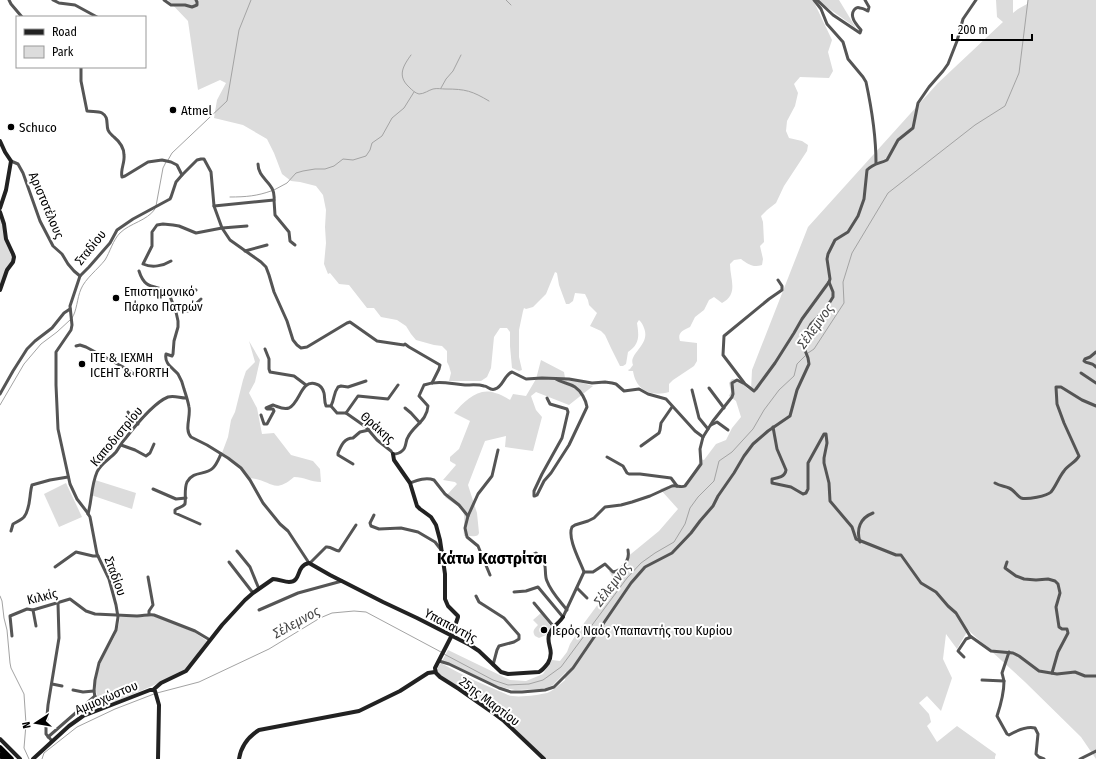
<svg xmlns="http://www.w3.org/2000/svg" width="1096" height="759" font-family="'Fira Sans Condensed',sans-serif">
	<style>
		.green { fill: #dcdcdc }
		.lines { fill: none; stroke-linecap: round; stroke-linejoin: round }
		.stream { stroke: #a3a3a3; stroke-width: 1 }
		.highway-casing { stroke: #dbdbdb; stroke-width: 6 }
		.street { stroke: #555; stroke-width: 3 }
		.secondary { stroke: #222; stroke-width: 4 }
		.highway { stroke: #000; stroke-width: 5.5 }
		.poi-dot { fill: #000; stroke: #fff; stroke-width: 1.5 }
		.labels { text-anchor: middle; stroke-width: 4; stroke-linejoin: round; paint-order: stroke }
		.poi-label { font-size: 13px; fill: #000; stroke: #fff; text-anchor: start }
		.street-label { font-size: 13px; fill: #000; stroke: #fff }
		.water-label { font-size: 14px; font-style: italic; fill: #444; stroke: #fff }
		.district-label { font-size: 17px; font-weight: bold; fill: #000; stroke: #fff }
	</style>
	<rect width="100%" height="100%" fill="#fff"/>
	<g class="green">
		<path d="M168 0H813L832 40 828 52 833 71 829 78 800 77 794 84 798 93 795 106 787 121 786 131 789 138 802 141 808 145 807 151 784 186 776 203 767 210 761 216 763 222 764 242 760 246 763 259 762 265C753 268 748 264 741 259L734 260 730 264C730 279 739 294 722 303L714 297 709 300 704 310 695 317 690 327C683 330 677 333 680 341L697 343V361L694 366 673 380 669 384V392C652 397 636 391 633 371H629L628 370 630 369 633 365C628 353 651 345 644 328 643 325 642 323 639 320L637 323C639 336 640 344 628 352L626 364 623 366H620L611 348 605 335 601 331 590 326 597 313 589 305 588 300 585 294 575 293 573 301 569 304H566L559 285 557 273 555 272 546 294 533 307 526 309 524 308 523 311 519 330V357L522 370 519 371 512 368 510 346V332L507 328H500L494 337 491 368 487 377 481 381H449L451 373 449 366 447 362V351L442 346 434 345 416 340 411 334 406 326 397 320 381 317 374 308H367L349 285 339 284 330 273 328 274 324 264 326 243 325 227 326 210 323 195 316 186 300 182 291 181 282 174 274 153 267 139 243 125 214 118 217 100 226 83 220 80 198 90 188 21Z"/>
		<polygon points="817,0 839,0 856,28"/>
		<path d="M996 0H1013V13L1018 9 1027 4 1028 0H1096V759L1081 737 1025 682 968 630 957 649 946 634 943 659 952 678 941 711 927 696 919 703 929 714 931 722 927 726 937 742 957 726 996 754 995 757V759H546L509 723 464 690 440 675 438 672V667L441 663C462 675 484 685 506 694 513 699 538 695 547 693 553 691 560 684 565 680L566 672 553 685 544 689 515 690 505 688 490 683 442 661 448 650 510 680 526 681 543 674 552 660 560 661 567 652 570 644 579 630 604 596 613 578 609 571C618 571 624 565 626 558L659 531 678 509 660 489 674 484 682 486C688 481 699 466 700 459L704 460 716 444 726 440 732 428 741 417 736 401 729 396 731 392 729 383 732 379H738L748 389 751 390 752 370 808 227 938 83 1003 22 997 17Z"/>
		<polygon points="0,216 12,257 12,260 0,286"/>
		<path d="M249 341 260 360 255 382 249 393 257 408 262 434 274 433 291 455 313 461 320 469 321 482C311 482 304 477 294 477 273 495 272 480 250 478 242 468 234 459 222 453L228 437 231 420 235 412 243 380 246 371 255 362Z"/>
		<path d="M541 360 564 372 565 378 593 386 569 405 536 392 531 396 536 410 542 417 533 451 505 447 506 436 485 441 468 485 477 513 479 533 478 535C473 538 469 535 464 536 463 529 465 520 464 515 462 507 451 502 445 497L457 484 455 482 443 480 456 465 455 464 453 463 450 461V457L459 449 470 421 454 413C465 401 478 387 495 393 500 394 505 397 510 400L513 394 526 396 536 379Z"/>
		<polygon points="95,480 136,493 132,509 91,495"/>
		<polygon points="66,483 82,517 59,527 44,494"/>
		<path d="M541 613 552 628 548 631 546 635 539 638 535 636C532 631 534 629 538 625L533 620Z"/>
		<path d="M152 615 194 632 207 641 186 669 180 673C162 681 144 690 126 697 121 699 115 703 109 703 100 703 96 697 96 689 95 681 97 672 100 665 106 649 119 635 120 617H143Z"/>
	</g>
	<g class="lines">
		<g class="stream">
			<polyline points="506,0 511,5"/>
			<path d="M411 55C403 66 397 76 409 87 412 90 415 93 419 94 424 94 429 90 433 89 437 88 442 89 445 89 466 89 472 91 489 101"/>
			<polyline points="441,88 446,79 453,71 461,55"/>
			<polyline points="168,160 172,153 227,101 239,30 251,0"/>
			<polyline points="274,190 287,183 296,173 303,171 315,169 325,169 334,166 343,159 353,160 366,156 370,150 372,143 382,136 392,118 404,108 414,92"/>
			<path d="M230 197C246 197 257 196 271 191"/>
			<polyline points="156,206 163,168 166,162"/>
			<path d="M72 318C77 311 77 298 81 289 85 279 98 269 105 260 110 252 113 240 120 233 130 223 147 221 155 209"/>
			<polyline points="808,353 814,349 844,303 843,282 852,253 888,193 975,125 1005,106 1019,73 1028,0"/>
			<polyline points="0,405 24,364 41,344 57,332 70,320"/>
			<polyline points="0,596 2,601 4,618 7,630 10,663 11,668 24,694 26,724 24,748 29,759"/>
			<polyline points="444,654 493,680 508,685 529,684 543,680 561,667 627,578 641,563 655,553 674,542 685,524 690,508 698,497 714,481 719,461 732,452 753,429 764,410 779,390 794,376 797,364 805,356"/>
			<polyline points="157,693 199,682 269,649 320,618 332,613 354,611 366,612 441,652"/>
			<polyline points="42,759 44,753 77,727 115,709 154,694"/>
		</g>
		<defs>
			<g id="highway">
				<polyline points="0,748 11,759"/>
				<polyline points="0,755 5,759"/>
			</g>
		</defs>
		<use href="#highway" class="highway-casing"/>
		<g class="street">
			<polyline points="9,0 11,4 22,17"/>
			<polyline points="53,0 59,3 75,5 97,17"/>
			<polyline points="164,0 171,5 185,5 192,7 197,5 197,2 196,0"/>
			<path d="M814 0 821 9 827 24 843 42 848 59 863 77 866 82C872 110 876 134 876 163"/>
			<path d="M817 0 833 15 860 33 861 30C857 25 849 17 854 10 856 8 857 7 860 8 863 8 866 10 868 11L869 7 865 0"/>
			<path d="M81 67V81L87 111C92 112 98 111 102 113 109 117 106 124 108 130 109 133 112 135 114 137 120 142 124 148 124 155 125 163 120 170 122 177L125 176 148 162 162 160 171 162 177 165 182 175"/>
			<polyline points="11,161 18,164 23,173 40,221 53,246 62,254 68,264 74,271 80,276"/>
			<polyline points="274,200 275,215 289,232 290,241 295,245"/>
			<path d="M214 206 274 200C276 182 258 180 258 164"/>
			<polyline points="245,251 267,245"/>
			<path d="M171 261C163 266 152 268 143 264L152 246V232L157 225 163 224 173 225 179 226 196 233 222 228 247 226"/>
			<path d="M139 271C145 290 154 285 168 291L176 312 178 321V327L174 341 173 354 172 356 166 354C164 364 173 368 178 374 181 379 183 384 184 389 186 395 188 401 189 407 191 417 184 429 191 437L207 445 228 458 241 468 250 480 263 503 280 524 288 531 309 563"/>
			<path d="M778 280 782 286V290L769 299 724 336 723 355 745 384 754 391 756 389 764 378 775 363 794 333 802 319 829 282 830 279 827 259 828 254 835 240 848 232 858 216 864 199 867 170C874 163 879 164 887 160L898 140 913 128 918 103 929 87 943 71 948 64 957 41 963 19 976 0"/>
			<polyline points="170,295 183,295 196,290"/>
			<polyline points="175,309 188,311 201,299"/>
			<polyline points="76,346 80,345 86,347 125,368 134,374"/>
			<polyline points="265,349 269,359 269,369 270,372 294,376 306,385"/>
			<path d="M1096 352 1090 357 1085 359 1084 361C1087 364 1092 362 1096 367"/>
			<polyline points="1081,373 1096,383"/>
			<path d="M398 385 388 399 358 396 346 413 366 427 377 440 391 451 393 454C396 454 400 453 402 451 407 448 405 441 408 437 414 425 427 421 428 406L419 396 424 385C438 380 451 384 465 385 471 385 478 384 484 386 488 386 490 391 495 389 503 387 504 375 512 372L526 379 542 378 569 379 592 383 605 382 612 383 616 384 624 391 639 389 648 394 666 399 695 431 703 437"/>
			<polyline points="709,388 724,408"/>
			<polyline points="692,390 699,418 708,429"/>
			<polyline points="0,394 13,371 27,349 35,341 52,328 64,313 70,309"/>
			<path d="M547 398 550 404 567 409 568 412 562 438 542 474 534 491V496H535L537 495 544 481 551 473 569 445 587 407C586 400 581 391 575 387 569 383 562 383 556 379"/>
			<path d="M331 406C335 398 333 394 338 387L341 386 348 387 366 381"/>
			<polyline points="405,408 411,413 420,423"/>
			<polyline points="128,412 134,421 138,424"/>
			<path d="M261 415 264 424H267L274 411 273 409H267L266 408 273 405C279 407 283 410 289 408 300 403 301 379 316 384 320 385 323 389 324 393 325 397 324 401 326 406H331L337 413H346"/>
			<polyline points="711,425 717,422 728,430"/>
			<path d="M773 427 777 449 786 470C785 477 778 478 772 479V483L791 487 803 494 806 493 808 489V463L824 434H826L827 443 824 458V463L829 483 830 501 852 527 856 539 896 555H901L921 583 936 592 948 606 956 613 970 636 991 651 1013 653 1019 656 1039 671 1057 674 1075 672 1085 676H1096"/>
			<polyline points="121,445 135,450 146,456 150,453 154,444"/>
			<polyline points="641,446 659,433 660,430 661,423 672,407"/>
			<polyline points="607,457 623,466 627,473 629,474 640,474 671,478 677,486"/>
			<path d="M353 464 338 455V453C341 446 344 438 353 438L360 432 369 430"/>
			<path d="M410 483C418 480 426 477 434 480L445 494 459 505 468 516 465 528 467 537 478 546 490 575"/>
			<path d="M995 483C1000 486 1004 486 1009 488 1014 490 1017 496 1021 498 1027 500 1047 496 1051 492 1056 486 1059 477 1064 471 1068 465 1076 462 1079 456L1064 423 1057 404 1056 387H1061L1082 400 1096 406"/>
			<polyline points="153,489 176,499 186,498"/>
			<path d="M88 514C92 500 91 486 97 472 101 463 110 459 116 452 119 448 121 443 125 439 135 426 153 403 168 397 174 395 180 398 186 398"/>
			<polyline points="374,515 370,523 371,526 379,529 401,528 418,532 435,542 442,551"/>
			<polyline points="468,516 478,494 492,476 498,450"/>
			<path d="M200 524 175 513V510C178 507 182 508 185 504 186 497 184 489 187 482 194 470 205 476 213 468 217 464 219 458 221 454"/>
			<path d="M11 531 13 524C17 522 21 520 24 517 31 508 29 495 32 485L50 480 68 477"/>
			<path d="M860 542C856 529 860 518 873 513"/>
			<polyline points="237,551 250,567 259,589"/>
			<path d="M523 560 536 553C538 555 541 557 543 560 547 566 544 575 547 581 551 592 560 601 567 610"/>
			<polyline points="229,562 253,593"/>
			<polyline points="1007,562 1005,568 1016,576 1024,579 1036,580 1048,579 1055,581 1058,584 1060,593 1056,607 1059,627 1062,629 1067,629 1068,633 1058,652 1052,673"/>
			<path d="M310 563 326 547C331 546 335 551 339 551L356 525"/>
			<polyline points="55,567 76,552 93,556 98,556"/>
			<path d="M584 572H593L605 564 613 572C623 570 630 560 628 550"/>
			<polyline points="148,577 153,605 149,611 149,614"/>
			<polyline points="577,588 587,598"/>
			<path d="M514 592 526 591 538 587 563 617 584 572C580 561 567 538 572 527L575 525 588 521 594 518 605 507 621 505 632 502 650 496 672 486C677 485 681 488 685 486L701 464 700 449 703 437 713 421 732 397 733 394 732 383 737 380 743 383"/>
			<polyline points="476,596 479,602 504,618 519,635 519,639 514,642 499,646 497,650 493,665"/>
			<polyline points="534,603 554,627"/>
			<polyline points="33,610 36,626"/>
			<polyline points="259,610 298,593 342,581"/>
			<path d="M12 636 10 616 27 609 33 610 70 599 86 611 95 614 137 616C143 616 149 614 154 615L195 631 210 640"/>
			<polyline points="964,657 958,651 966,639 971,637"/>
			<polyline points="439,661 449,664 499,688 511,692 522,692 545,690 554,687 573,668 631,583 645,567 672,553 691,533 700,521 713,506 718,496 734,473 744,456 753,444 768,431 790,416 797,390 809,364 808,358 803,345 802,341 811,324 825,310 833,297 833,292 829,282"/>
			<polyline points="982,680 1004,681 1002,673 1009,652"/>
			<path d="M1004 681C1004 693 1001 704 997 716L1007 734 1009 735C1016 731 1027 726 1035 728L1038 734 1036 754 1039 757 1044 759"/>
			<polyline points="52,684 62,686"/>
			<polyline points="73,690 83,692 94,691"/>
			<polyline points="107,706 100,702 95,697 94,691 95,680 99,663 116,630 118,617 116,605 109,579 97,554 90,517 87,512 77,499 70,484 58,429 56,385 56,352 71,330 72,325 70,306 80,276 89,267 110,243 117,230 133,219 170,199 171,197 176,182 182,175 197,160 201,159 204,159 211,172 214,206 222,228 230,240 261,262 266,267 269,275 274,292 287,321 293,340 297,345 301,348 307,347 347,323 350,322 377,341 397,344 404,345 405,344 409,347 440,365 439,369 432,383"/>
			<polyline points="48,737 95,696"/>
			<polyline points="52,741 46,734 46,727 48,705 59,638 58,603"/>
			<polyline points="1080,759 1096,751"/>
		</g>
		<g class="secondary">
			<polyline points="0,141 5,152 11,161 6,190 0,208"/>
			<polyline points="0,212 4,224 6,239 13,254 14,257 13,262 7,270 0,290"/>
			<polyline points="393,454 394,460 410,483 417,506 420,509 431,517 436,525 440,540 445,574 445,599 448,606 458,616 458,617 452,635 435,668 436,673 440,677 459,689 492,712 504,721 544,759"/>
			<polyline points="0,739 20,759"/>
			<polyline points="33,759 69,726 83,716 150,690 153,690"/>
			<path d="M158 759 159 705 155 691 153 690 161 683 186 671 222 625 245 600 253 593 273 579C279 579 284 582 289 582 302 582 295 566 309 563L330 575 383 602 417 618 470 645 479 651 501 672 508 674 539 672C543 670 545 667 548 663 555 650 546 644 549 635 551 628 559 623 563 617"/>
			<path d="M239 759C241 746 248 737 259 730L359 711 400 691 428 673 435 672"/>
		</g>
		<use href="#highway" class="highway"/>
	</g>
	<g class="poi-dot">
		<circle cx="173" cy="110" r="4"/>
		<circle cx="11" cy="127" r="4"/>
		<circle cx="116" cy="298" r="4"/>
		<circle cx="82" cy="364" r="4"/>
		<circle cx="544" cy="630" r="4"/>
	</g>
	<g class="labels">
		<g class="poi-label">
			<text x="181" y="115">Atmel</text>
			<text x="19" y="132">Schuco</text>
			<text x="124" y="296">Επιστημονικό<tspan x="124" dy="15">Πάρκο Πατρών</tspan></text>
			<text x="90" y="362">ΙΤΕ &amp; ΙΕΧΜΗ<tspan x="90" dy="15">ICEHT &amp; FORTH</tspan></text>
			<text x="552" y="635">Ιερός Ναός Υπαπαντής του Κυρίου</text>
		</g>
		<g class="street-label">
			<text transform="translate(47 205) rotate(67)" y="5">Αριστοτέλους</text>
			<text transform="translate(90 247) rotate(-51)" y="5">Σταδίου</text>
			<text transform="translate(378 427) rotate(41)" y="5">Θράκης</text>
			<text transform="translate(116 436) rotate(-50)" y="5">Καποδιστρίου</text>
			<text transform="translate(116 576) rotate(70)" y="5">Σταδίου</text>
			<text transform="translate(42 596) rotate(-14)" y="5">Κιλκίς</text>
			<text transform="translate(451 625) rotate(28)" y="5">Υπαπαντής</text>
			<text transform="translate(106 697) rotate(-23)" y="5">Αμμοχώστου</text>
			<text transform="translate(490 701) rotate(37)" y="5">25ης Μαρτίου</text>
		</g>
		<g class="water-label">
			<text transform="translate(815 326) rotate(-54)" y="5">Σέλεμνος</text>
			<text transform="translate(612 584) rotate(-53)" y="5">Σέλεμνος</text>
			<text transform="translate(296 622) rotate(-29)" y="5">Σέλεμνος</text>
		</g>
		<g class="district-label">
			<text x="492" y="564">Κάτω Καστρίτσι</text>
		</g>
	</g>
	<rect x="16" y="16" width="130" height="52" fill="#ffffff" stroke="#999999"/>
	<rect x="24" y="29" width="20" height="6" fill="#222222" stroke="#999999"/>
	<text x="52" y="36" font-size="12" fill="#000000">Road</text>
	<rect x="24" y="46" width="20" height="12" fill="#dcdcdc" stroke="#999999"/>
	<text x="52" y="56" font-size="12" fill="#000000">Park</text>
	<g transform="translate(36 723) rotate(258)" stroke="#ffffff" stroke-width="3" paint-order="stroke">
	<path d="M0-3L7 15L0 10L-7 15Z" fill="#000000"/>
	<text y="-6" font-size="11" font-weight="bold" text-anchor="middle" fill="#000000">N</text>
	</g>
	<path d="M952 34v6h80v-6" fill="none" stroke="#000000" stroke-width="2"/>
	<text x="958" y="34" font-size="12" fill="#000000" stroke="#ffffff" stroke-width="3" paint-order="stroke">200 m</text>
</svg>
